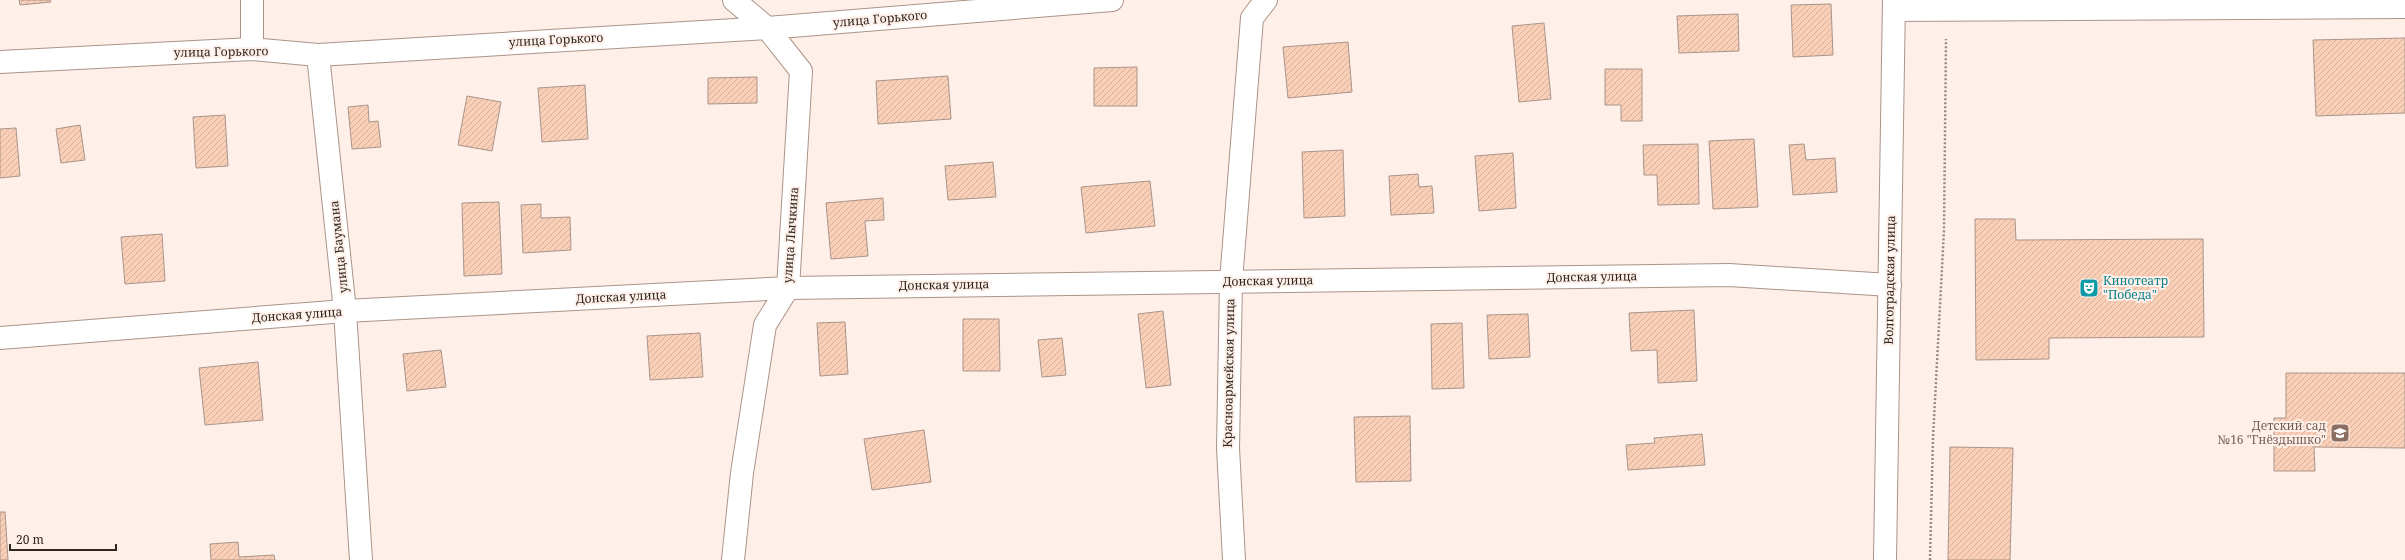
<svg xmlns="http://www.w3.org/2000/svg" width="2405" height="560" font-family="'Noto Serif',serif">
  <style>
    .building { fill: url(#building-hatch); stroke: #aa9489 }
    .lines { fill: none; stroke-linecap: round; stroke-linejoin: round }
    .street-casing { stroke: #aa9489; stroke-width: 24 }
    .secondary-casing { stroke: #aa9489; stroke-width: 24 }
    .path { stroke: #968b85; stroke-width: 2.5; stroke-dasharray: 2 2; stroke-linecap: butt }
    .street { stroke: #fff; stroke-width: 22 }
    .secondary { stroke: #fff; stroke-width: 22 }
    .labels { text-anchor: middle; stroke-width: 4; stroke-linejoin: round; paint-order: stroke }
    .street-label { font-size: 12px; fill: #2f2722; stroke: #fef0e8 }
    .culture-label { font-size: 12px; fill: #0d838f; stroke: #fef0e8; text-anchor: start }
    .education-label { font-size: 12px; fill: #785e54; stroke: #fef0e8; text-anchor: end }
  </style>
  <defs>
    <pattern id="building-hatch" width="6" height="6" patternUnits="userSpaceOnUse"><rect width="6" height="6" fill="#f9cfb7"/><path d="M-1 1l2-2M0 6l6-6M5 7l2-2" fill="none" stroke="#d6b29d"/></pattern>
  </defs>
  <rect width="100%" height="100%" fill="#fef0e8"/>
  <g class="building">
    <path d="M19 0H50L51 2 20 5Z"/>
    <path d="M1831 4 1833 55 1793 57 1791 5Z"/>
    <path d="M1738 14 1739 51 1679 53 1677 16Z"/>
    <path d="M1544 23 1551 99 1519 102 1512 26Z"/>
    <path d="M2405 38V113L2316 116 2313 40Z"/>
    <path d="M1348 42 1352 92 1288 98 1283 47Z"/>
    <path d="M1137 67V106H1094V68Z"/>
    <path d="M1605 69H1642V121H1621V105H1605Z"/>
    <path d="M948 76 951 119 878 124 876 81Z"/>
    <path d="M757 77V103L708 104V78Z"/>
    <path d="M585 85 588 139 542 142 538 88Z"/>
    <path d="M467 96 501 102 492 151 458 145Z"/>
    <path d="M368 105 369 122 378 121 381 147 352 149 348 107Z"/>
    <path d="M225 115 228 166 196 168 193 117Z"/>
    <path d="M80 125 85 160 61 163 56 129Z"/>
    <path d="M16 128 20 176 0 178V129Z"/>
    <path d="M1754 139 1758 207 1713 209 1709 141Z"/>
    <path d="M1698 144 1699 204 1658 205 1657 175H1644L1643 145Z"/>
    <path d="M1804 144 1806 160 1835 158 1837 192 1793 195 1789 145Z"/>
    <path d="M1343 150 1345 216 1304 218 1302 152Z"/>
    <path d="M1513 153 1516 208 1479 211 1475 156Z"/>
    <path d="M993 162 996 197 948 200 945 166Z"/>
    <path d="M1418 174 1419 187 1432 186 1434 213 1391 215 1389 176Z"/>
    <path d="M1150 181 1155 226 1086 233 1081 187Z"/>
    <path d="M883 198 884 220 865 221 868 256 831 259 826 203Z"/>
    <path d="M499 202 502 274 464 276 462 203Z"/>
    <path d="M541 204V218L570 217 571 250 523 253 521 205Z"/>
    <path d="M1975 219H2015L2016 240 2203 239 2204 337 2049 338V359L1976 360Z"/>
    <path d="M162 234 165 281 125 284 121 237Z"/>
    <path d="M1694 310 1697 381 1658 383 1657 350 1631 351 1629 313Z"/>
    <path d="M1163 311 1171 385 1146 388 1138 314Z"/>
    <path d="M1528 314 1530 357 1489 359 1487 315Z"/>
    <path d="M963 319H999L1000 371H963Z"/>
    <path d="M845 322 848 374 820 376 817 323Z"/>
    <path d="M1462 323 1464 388 1432 389 1431 324Z"/>
    <path d="M700 333 703 377 650 380 647 336Z"/>
    <path d="M1062 338 1066 375 1042 377 1038 340Z"/>
    <path d="M441 350 446 387 407 391 403 354Z"/>
    <path d="M258 362 263 420 205 425 199 368Z"/>
    <path d="M2286 373H2405V448L2314 447 2315 471H2274V418H2286Z"/>
    <path d="M1410 416 1411 481 1356 482 1354 417Z"/>
    <path d="M924 430 931 482 872 490 864 439Z"/>
    <path d="M1702 434 1705 465 1628 470 1626 445 1655 443 1654 438Z"/>
    <path d="M1950 447 2013 448 2010 560H1948Z"/>
    <path d="M0 512H5L8 560H0Z"/>
    <path d="M238 542 239 557 274 555 275 560H211L210 544Z"/>
  </g>
  <g class="lines">
    <g class="street-casing">
      <g id="street">
        <path d="M1894 10 2405 7"/>
        <path d="M252 49V0"/>
        <path d="M318 55 345 311 361 560"/>
        <path d="M0 62 252 49 318 55 767 28 1112 0"/>
        <path d="M0 338 345 311 788 288 1729 275 1890 285"/>
        <path d="M733 560 742 473 765 325 788 288 801 71 767 28 734 0"/>
        <path d="M1234 560 1228 448 1231 281 1252 18 1266 0"/>
      </g>
    </g>
    <g class="secondary-casing">
      <path id="secondary" d="M1885 560 1894 0"/>
    </g>
    <path class="path" d="M1930 560 1933 438 1944 230 1946 39"/>
    <use href="#street" class="street"/>
    <use href="#secondary" class="secondary"/>
  </g>
  <defs>
    <g id="theatre-square" transform="scale(1)"><rect x="-9" y="-9" width="18" height="18" rx="4" fill="#0f9aa8" stroke="#fef0e8"/><path d="M-5-5.5Q0-4 5-5.5V0Q5 5 0 6Q-5 5-5 0ZM-3.3-2.5H-1v1.5H-3.3ZM1-2.5H3.3v1.5H1ZM-2.8 1Q0 5.5 2.8 1Z" fill="#fff"/></g>
    <g id="school-square" transform="scale(1)"><rect x="-9" y="-9" width="18" height="18" rx="4" fill="#8d6e63" stroke="#fef0e8"/><path d="M0-5L7-2L0 1L-7-2ZM-4 1L0 2.5L4 1V4Q0 6-4 4Z" fill="#fff"/></g>
  </defs>
  <g fill-rule="evenodd">
    <use href="#theatre-square" x="2089" y="288"/>
    <use href="#school-square" x="2340" y="433"/>
  </g>
  <g class="labels">
    <g class="street-label">
      <text transform="translate(880 19) rotate(-5)" y="4">улица Горького</text>
      <text transform="translate(556 40) rotate(-3)" y="4">улица Горького</text>
      <text transform="translate(221 52) rotate(-1)" y="4">улица Горького</text>
      <text transform="translate(791 235) rotate(-86)" y="4">улица Лычкина</text>
      <text transform="translate(339 247) rotate(-96)" y="4">улица Баумана</text>
      <text transform="translate(1592 277) rotate(-1)" y="4">Донская улица</text>
      <text transform="translate(1890 280) rotate(-89)" y="4">Волгоградская улица</text>
      <text transform="translate(1268 281) rotate(-1)" y="4">Донская улица</text>
      <text transform="translate(944 285) rotate(-1)" y="4">Донская улица</text>
      <text transform="translate(621 297) rotate(-3)" y="4">Донская улица</text>
      <text transform="translate(297 315) rotate(-4)" y="4">Донская улица</text>
      <text transform="translate(1229 373) rotate(-89)" y="4">Красноармейская улица</text>
    </g>
    <g class="culture-label">
      <text x="2103" y="285">Кинотеатр<tspan x="2103" dy="14">"Победа"</tspan></text>
    </g>
    <g class="education-label">
      <text x="2326" y="430">Детский сад<tspan x="2326" dy="14">№16 "Гнёздышко"</tspan></text>
    </g>
  </g>
  <path d="M10 544v6h106v-6" fill="none" stroke="#2f2722" stroke-width="2"/>
  <text x="16" y="544" font-size="12" fill="#2f2722" stroke="#fef0e8" stroke-width="3" paint-order="stroke">20 m</text>
</svg>
